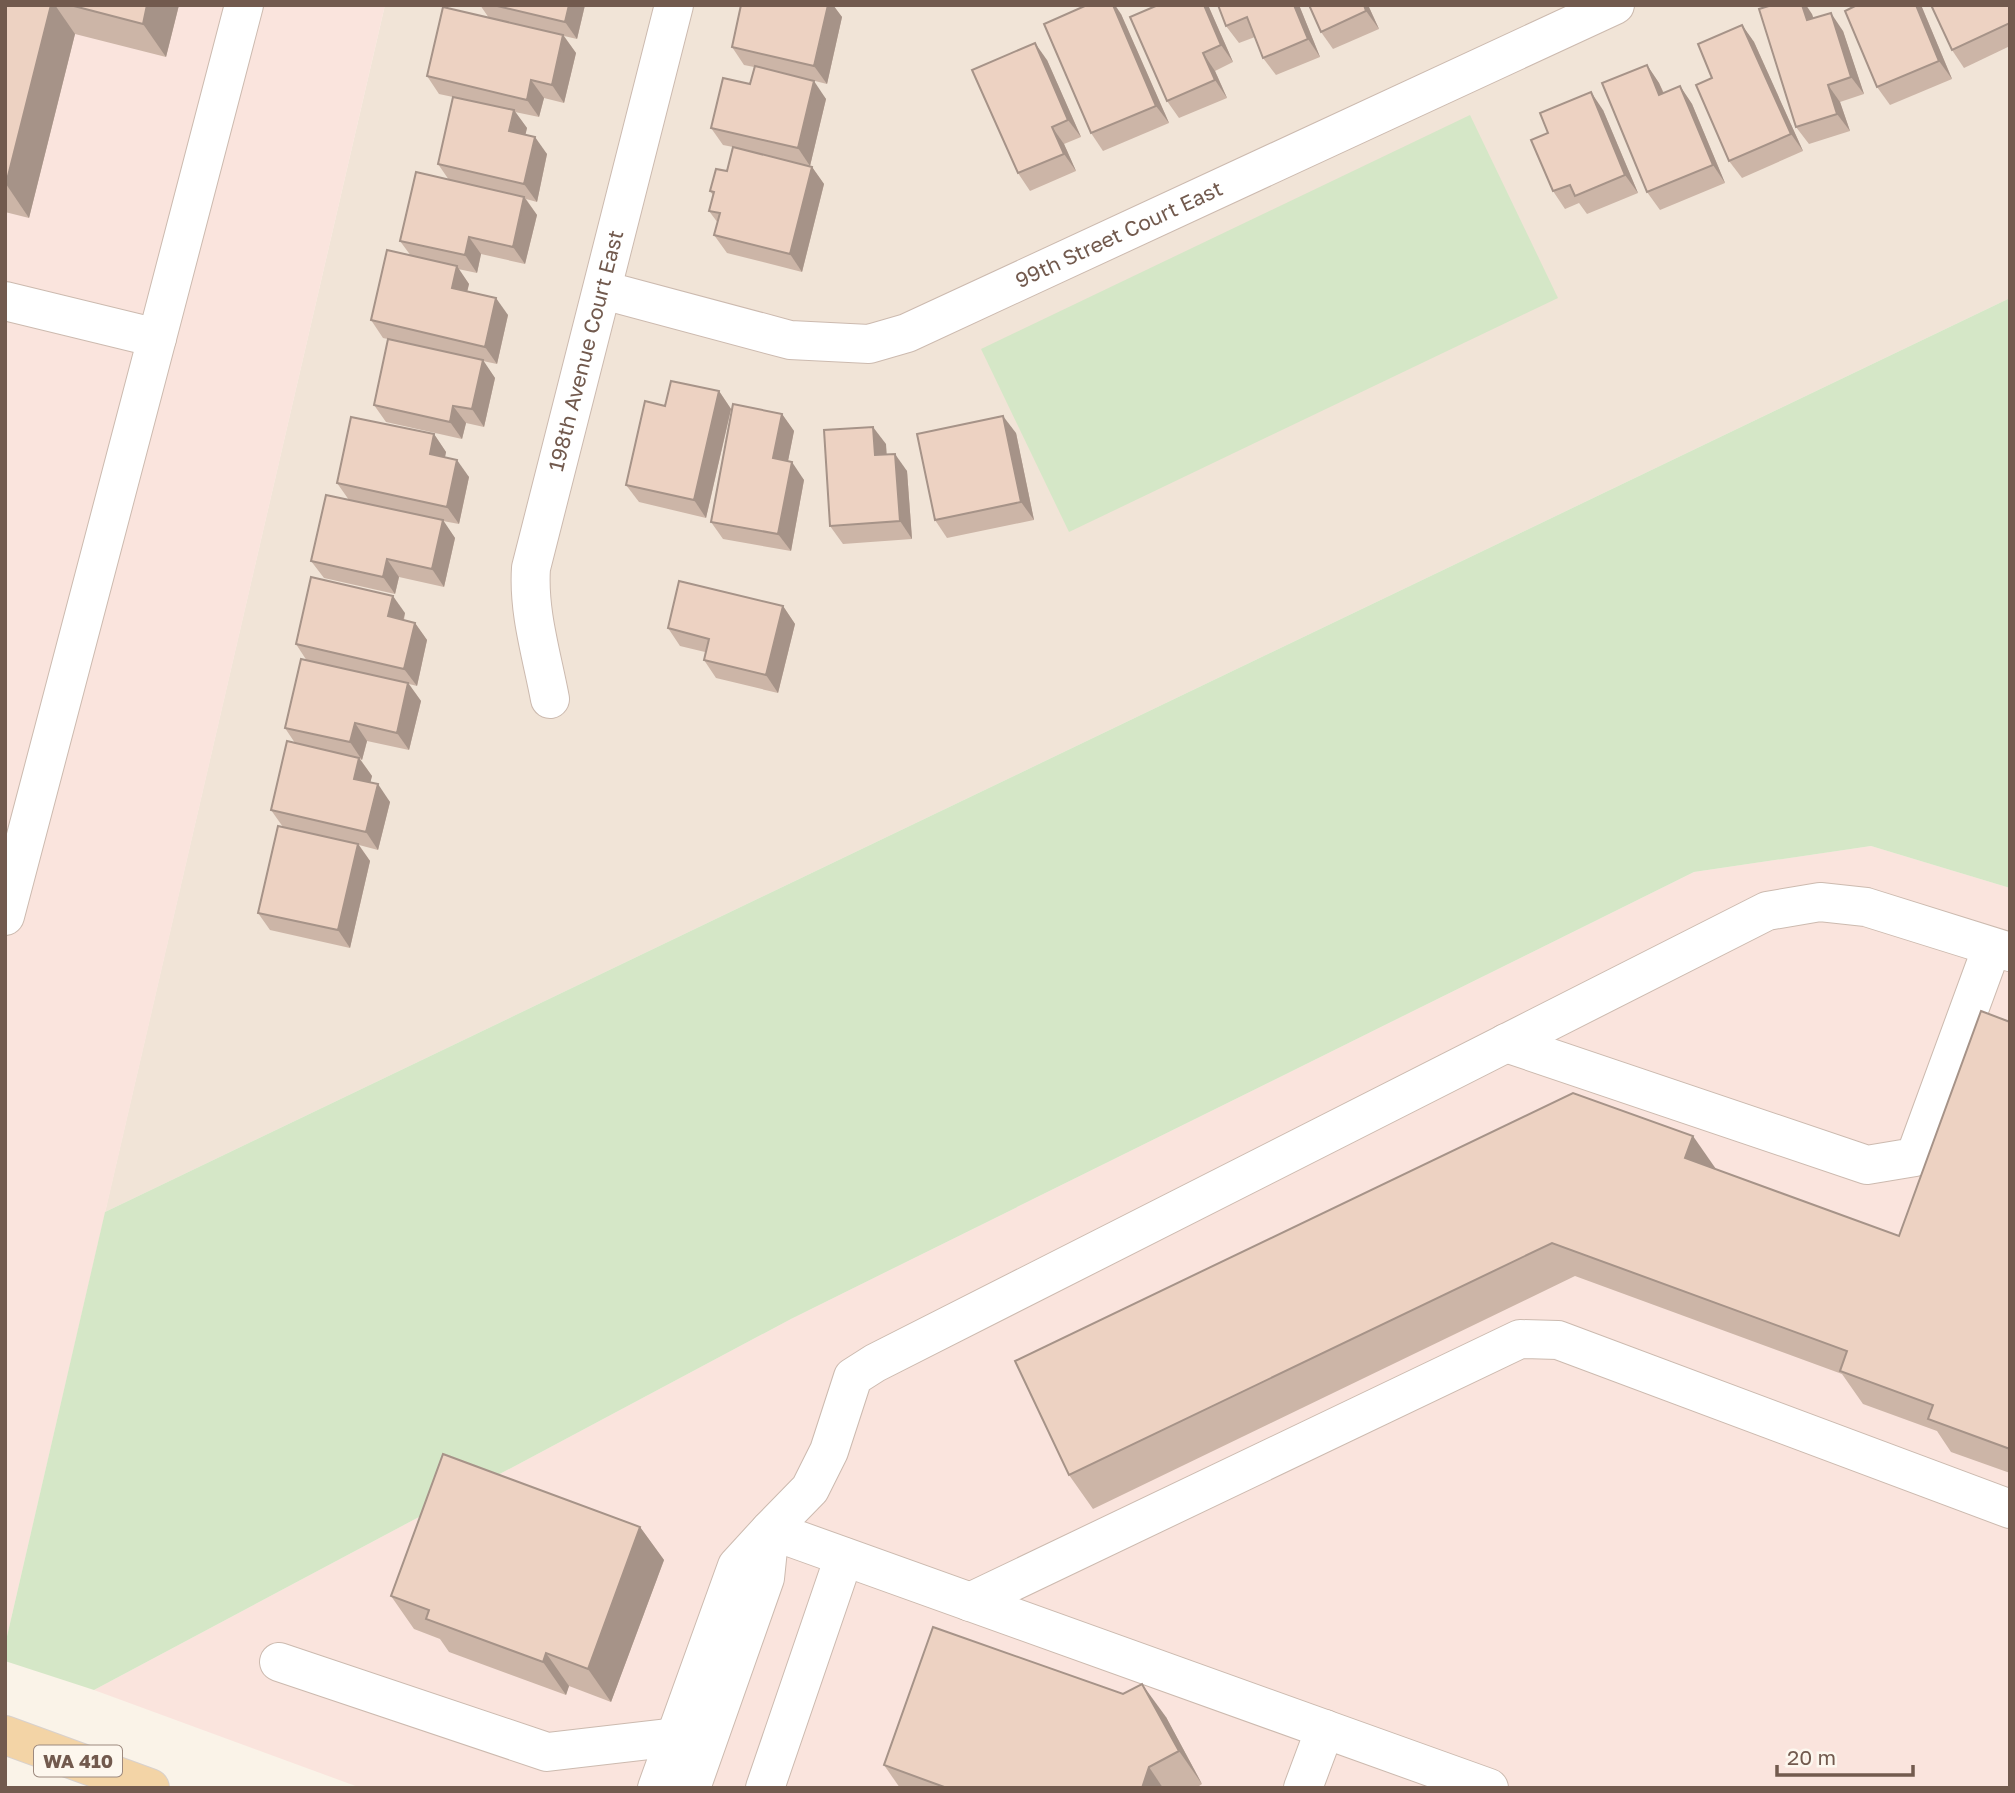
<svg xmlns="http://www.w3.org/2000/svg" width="2015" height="1793" font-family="'Golos Text',sans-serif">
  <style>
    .residential { fill: #f1e4d7 }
    .commercial { fill: #fae4dd }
    .green { fill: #d5e7c7 }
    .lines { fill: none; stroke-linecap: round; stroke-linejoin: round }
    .minor-casing { stroke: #ccbaaf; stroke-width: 40 }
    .major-casing { stroke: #d8d1cd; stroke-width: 40 }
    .minor { stroke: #fff; stroke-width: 38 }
    .major { stroke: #f3d4a6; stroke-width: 38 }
    .wall { fill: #ccb5a7 }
    .shaded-wall { fill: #a69388 }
    .building { fill: #edd2c2; stroke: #a69388; stroke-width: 2 }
    .labels { text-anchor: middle; stroke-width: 5; stroke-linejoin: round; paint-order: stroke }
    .shield { fill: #fdf7ee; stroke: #9c897e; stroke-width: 2 }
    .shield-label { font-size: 19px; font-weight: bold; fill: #725a4e }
    .street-label { font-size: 21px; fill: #725a4e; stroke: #fdf7ee }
  </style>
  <rect width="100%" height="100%" fill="#faf3e8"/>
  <path class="residential" d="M385 5H2010V298L105 1212Z"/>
  <g class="commercial">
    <path d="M5 5H385L5 1645Z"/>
    <path d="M1871 846 2010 888V1788H361L94 1690 791 1319 1694 872Z"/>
  </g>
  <g class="green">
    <path d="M1470 115 1558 298 1069 532 981 349Z"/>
    <path d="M2010 298V888L1871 846 1694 872 791 1319 94 1690 5 1661V1645L105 1212Z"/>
  </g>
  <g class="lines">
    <g class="minor-casing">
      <g id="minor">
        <path id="s1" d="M603 290 790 340 869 344 907 333 1615 5"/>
        <path d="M5 301 157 338 244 5"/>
        <path id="s2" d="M550 699C542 656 528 612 531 568L674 5"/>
        <path d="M5 916 157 338"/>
        <path d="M1506 1043 1867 1165 1915 1157 1992 947"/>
        <path d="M970 1602 1520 1339 1558 1340 2010 1509"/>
        <path d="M279 1662 547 1752 676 1737"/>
        <path d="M657 1788 737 1566 770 1530 765 1578 691 1788"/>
        <path d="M765 1788 844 1557"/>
        <path d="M1303 1788 1325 1729"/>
        <path d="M1489 1788 770 1530 810 1489 829 1451 853 1377 875 1363 1767 911 1820 902 1866 907 2010 952"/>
      </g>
    </g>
    <g class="major-casing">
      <path id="major" d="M5 1735 150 1788"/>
    </g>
    <use href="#minor" class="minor"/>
    <use href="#major" class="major"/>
  </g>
  <g class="wall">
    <path d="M5 5H179L166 57 75 34 29 218 5 212Z"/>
    <path d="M480 5H585L577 39 564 36 576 53 564 103 544 98 539 117 515 112 527 128 525 135 547 154 537 202 526 199 537 215 525 264 481 254 477 273 458 269 469 284 467 291 508 315 497 364 483 361 495 378 484 427 466 423 462 439 386 422 374 405 402 342 383 338 371 320 411 256 400 241 449 180 438 164 453 97 439 94 427 76 489 18Z"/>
    <path d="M741 5H833L842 17 827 84 811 80 826 99 810 166 812 167 824 184 802 272 727 253 714 235 718 223 709 211 713 195 710 191 727 171 733 147 723 145 711 128 750 84 754 67 744 65 732 47Z"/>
    <path d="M1208 5 1233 62 1215 71 1227 98 1179 118 1167 101Z"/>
    <path d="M1218 5H1299L1320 57 1276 75 1263 58 1255 37 1239 43 1226 26Z"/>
    <path d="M1309 5H1368L1379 29 1333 49 1321 32Z"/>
    <path d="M1921 5 1952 79 1890 105 1877 87Z"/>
    <path d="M2010 5V46L1964 68 1952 50Z"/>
    <path d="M1121 14 1169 123 1103 151 1091 133Z"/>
    <path d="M1812 14 1813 19 1843 31 1864 94 1840 102 1850 131 1809 144 1796 127Z"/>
    <path d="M1742 25 1754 42 1803 151 1742 178 1729 161 1712 78Z"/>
    <path d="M1047 60 1081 137 1064 144 1076 171 1030 191 1018 173Z"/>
    <path d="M1647 65 1659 83 1664 93 1680 86 1692 104 1725 183 1660 210 1647 192Z"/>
    <path d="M1603 110 1638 193 1587 214 1579 203 1565 209 1553 191Z"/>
    <path d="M719 391 731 409 706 518 639 502 626 485Z"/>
    <path d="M782 414 794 431 788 461 804 480 791 551 723 539 711 522Z"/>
    <path d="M1016 433 1034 520 947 538 935 520Z"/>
    <path d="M434 434 446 452 445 457 469 477 459 524 443 521 455 538 444 587 399 577 395 594 324 578 311 561 349 500 337 483Z"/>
    <path d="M886 444V454L907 471 912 539 843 544 830 526Z"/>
    <path d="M783 606 795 624 778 693 716 678 704 660 705 652 680 646 668 628Z"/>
    <path d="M405 613 404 620 415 623 427 640 417 686 409 684 421 701 409 750 367 741 362 760 360 759 372 776 370 782 390 802 378 850 359 845 370 861 350 948 270 930 258 913 283 827 271 810 295 743 285 728 307 661 296 644Z"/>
    <path d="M2010 1022V1473L1951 1452 1937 1431 1863 1404 1842 1374 1575 1276 1093 1509 1069 1475 1015 1361 1716 1169 1899 1236Z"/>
    <path d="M640 1527 664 1560 611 1702 569 1686 566 1695 449 1652 440 1639 414 1629 391 1596Z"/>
    <path d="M1166 1717 1202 1784 1196 1788H900L884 1765Z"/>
  </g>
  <g class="shaded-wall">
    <path d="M51 5H55L75 34 29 218 6 184Z"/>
    <path d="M147 5H179L166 57 143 24Z"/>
    <path d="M569 5H585L577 39 565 22Z"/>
    <path d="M828 5H833L842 17 827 84 814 66Z"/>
    <path d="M1113 5H1115L1121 14 1169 123 1156 106Z"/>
    <path d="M1204 5H1208L1233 62 1221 45Z"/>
    <path d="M1294 5H1299L1320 57 1308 39Z"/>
    <path d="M1364 5H1368L1379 29 1366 11Z"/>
    <path d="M1802 5H1806L1812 14 1820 38 1807 20Z"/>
    <path d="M1916 5H1921L1952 79 1939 61Z"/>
    <path d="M1831 13 1843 31 1864 94 1851 77Z"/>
    <path d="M1742 25 1754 42 1803 151 1791 134Z"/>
    <path d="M563 35 576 53 564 103 552 85Z"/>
    <path d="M1035 43 1047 60 1081 137 1068 120Z"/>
    <path d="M1203 53 1215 71 1227 98 1215 80Z"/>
    <path d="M1647 65 1659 83 1672 113 1659 95Z"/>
    <path d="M531 80 544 98 539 117 527 100Z"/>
    <path d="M814 81 826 99 810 166 798 148Z"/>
    <path d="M1828 85 1840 102 1850 131 1837 114Z"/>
    <path d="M1680 86 1692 104 1725 183 1713 165Z"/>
    <path d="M1591 92 1603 110 1638 193 1625 175Z"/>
    <path d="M514 110 527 128 522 149 509 131Z"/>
    <path d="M1052 127 1064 144 1076 171 1064 154Z"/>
    <path d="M535 137 547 154 537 202 524 184Z"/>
    <path d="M812 167 824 184 802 272 790 254Z"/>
    <path d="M524 197 537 215 525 264 513 247Z"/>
    <path d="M469 237 481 254 477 273 465 255Z"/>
    <path d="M457 266 469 284 464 305 452 288Z"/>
    <path d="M496 298 508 315 497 364 485 347Z"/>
    <path d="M483 360 495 378 484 427 472 409Z"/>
    <path d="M719 391 731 409 706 518 694 500Z"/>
    <path d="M453 406 466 423 462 439 450 422Z"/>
    <path d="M782 414 794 431 785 476 773 458Z"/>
    <path d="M1003 416 1016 433 1034 520 1021 502Z"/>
    <path d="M873 427 886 444 888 473 875 455Z"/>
    <path d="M434 434 446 452 442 471 430 454Z"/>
    <path d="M895 454 907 471 912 539 900 521Z"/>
    <path d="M457 460 469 477 459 524 447 507Z"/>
    <path d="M792 462 804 480 791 551 778 534Z"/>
    <path d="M443 520 455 538 444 587 432 569Z"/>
    <path d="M387 559 399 577 395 594 383 577Z"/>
    <path d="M393 596 405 613 400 633 388 616Z"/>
    <path d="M783 606 795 624 778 693 766 675Z"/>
    <path d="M415 623 427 640 417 686 404 669Z"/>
    <path d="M408 683 421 701 409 750 397 733Z"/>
    <path d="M355 723 367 741 362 760 350 742Z"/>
    <path d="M359 758 372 776 367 796 354 779Z"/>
    <path d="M378 784 390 802 378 850 366 832Z"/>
    <path d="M358 844 370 861 350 948 338 930Z"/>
    <path d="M1693 1136 1716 1169 1685 1158Z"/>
    <path d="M640 1527 664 1560 611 1702 588 1669Z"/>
    <path d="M546 1653 569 1686 566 1695 543 1662Z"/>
    <path d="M1142 1684 1166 1717 1202 1784 1179 1751Z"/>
    <path d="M1149 1767 1163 1788H1142Z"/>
  </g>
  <g class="building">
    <path d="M5 5H51L6 184H5Z"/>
    <path d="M70 5H147L143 24Z"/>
    <path d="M493 5H569L565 22Z"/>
    <path d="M741 5H828L814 66 732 47Z"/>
    <path d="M1087 5H1113L1156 106 1091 133 1044 24Z"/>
    <path d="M1158 5H1204L1221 45 1203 53 1215 80 1167 101 1130 17Z"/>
    <path d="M1218 5H1294L1308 39 1263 58 1247 17 1226 26Z"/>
    <path d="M1309 5H1364L1366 11 1321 32Z"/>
    <path d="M1772 5H1802L1807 20 1831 13 1851 77 1828 85 1837 114 1796 127 1759 9Z"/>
    <path d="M1857 5H1916L1939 61 1877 87 1845 11Z"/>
    <path d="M1931 5H2009L2010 23 1952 50Z"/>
    <path d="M443 7 563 35 552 85 531 80 527 100 427 76Z"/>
    <path d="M1742 25 1791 134 1729 161 1696 85 1712 78 1698 44Z"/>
    <path d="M1035 43 1068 120 1052 127 1064 154 1018 173 972 70Z"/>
    <path d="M1647 65 1659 95 1680 86 1713 165 1647 192 1602 83Z"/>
    <path d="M755 66 814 81 798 148 711 128 723 78 750 84Z"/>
    <path d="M1591 92 1625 175 1575 196 1570 185 1553 191 1531 140 1548 133 1540 113Z"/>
    <path d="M453 97 514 110 509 131 535 137 524 184 438 164Z"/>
    <path d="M733 147 812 167 790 254 714 235 720 213 709 211 714 192 710 191 716 169 727 171Z"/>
    <path d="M416 172 524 197 513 247 469 237 465 255 400 241Z"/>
    <path d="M387 250 457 266 452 288 496 298 485 347 371 320Z"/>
    <path d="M388 339 483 360 472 409 453 406 450 422 374 405Z"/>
    <path d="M671 381 719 391 694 500 626 485 645 401 665 406Z"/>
    <path d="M733 404 782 414 773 458 792 462 778 534 711 522Z"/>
    <path d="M1003 416 1021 502 935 520 917 434Z"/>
    <path d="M351 417 434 434 430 454 457 460 447 507 337 483Z"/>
    <path d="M873 427 875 455 895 454 900 521 830 526 824 430Z"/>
    <path d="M326 495 443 520 432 569 387 559 383 577 311 561Z"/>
    <path d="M311 577 393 596 388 616 415 623 404 669 296 644Z"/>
    <path d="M679 581 783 606 766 675 704 660 709 639 668 628Z"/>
    <path d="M301 659 408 683 397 733 355 723 350 742 285 728Z"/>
    <path d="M287 741 359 758 354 779 378 784 366 832 271 810Z"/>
    <path d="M278 826 358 844 338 930 258 913Z"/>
    <path d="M1981 1011 2010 1022V1449L1928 1419 1933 1405 1840 1371 1847 1351 1552 1243 1069 1475 1015 1361 1573 1093 1693 1136 1685 1158 1899 1236Z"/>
    <path d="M443 1454 640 1527 588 1669 546 1653 543 1662 426 1619 429 1610 391 1596Z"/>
    <path d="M933 1627 1123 1694 1142 1684 1179 1751 1149 1767 1142 1788H947L884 1765Z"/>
  </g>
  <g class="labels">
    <rect class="shield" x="34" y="1745.5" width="88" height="31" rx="5"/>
    <g class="shield-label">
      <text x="78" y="1768">WA 410</text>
    </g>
    <g class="street-label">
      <text dy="7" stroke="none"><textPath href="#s1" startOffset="546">99th Street Court East</textPath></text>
      <text dy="7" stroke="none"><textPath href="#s2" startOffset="357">198th Avenue Court East</textPath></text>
    </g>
  </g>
  <rect width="2015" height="1793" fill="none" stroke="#725a4e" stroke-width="14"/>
  <path d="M1777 1765v10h136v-10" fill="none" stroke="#725a4e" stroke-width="3.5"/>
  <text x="1787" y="1765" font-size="21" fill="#725a4e" stroke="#fdf7ee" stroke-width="5" paint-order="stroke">20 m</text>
</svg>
